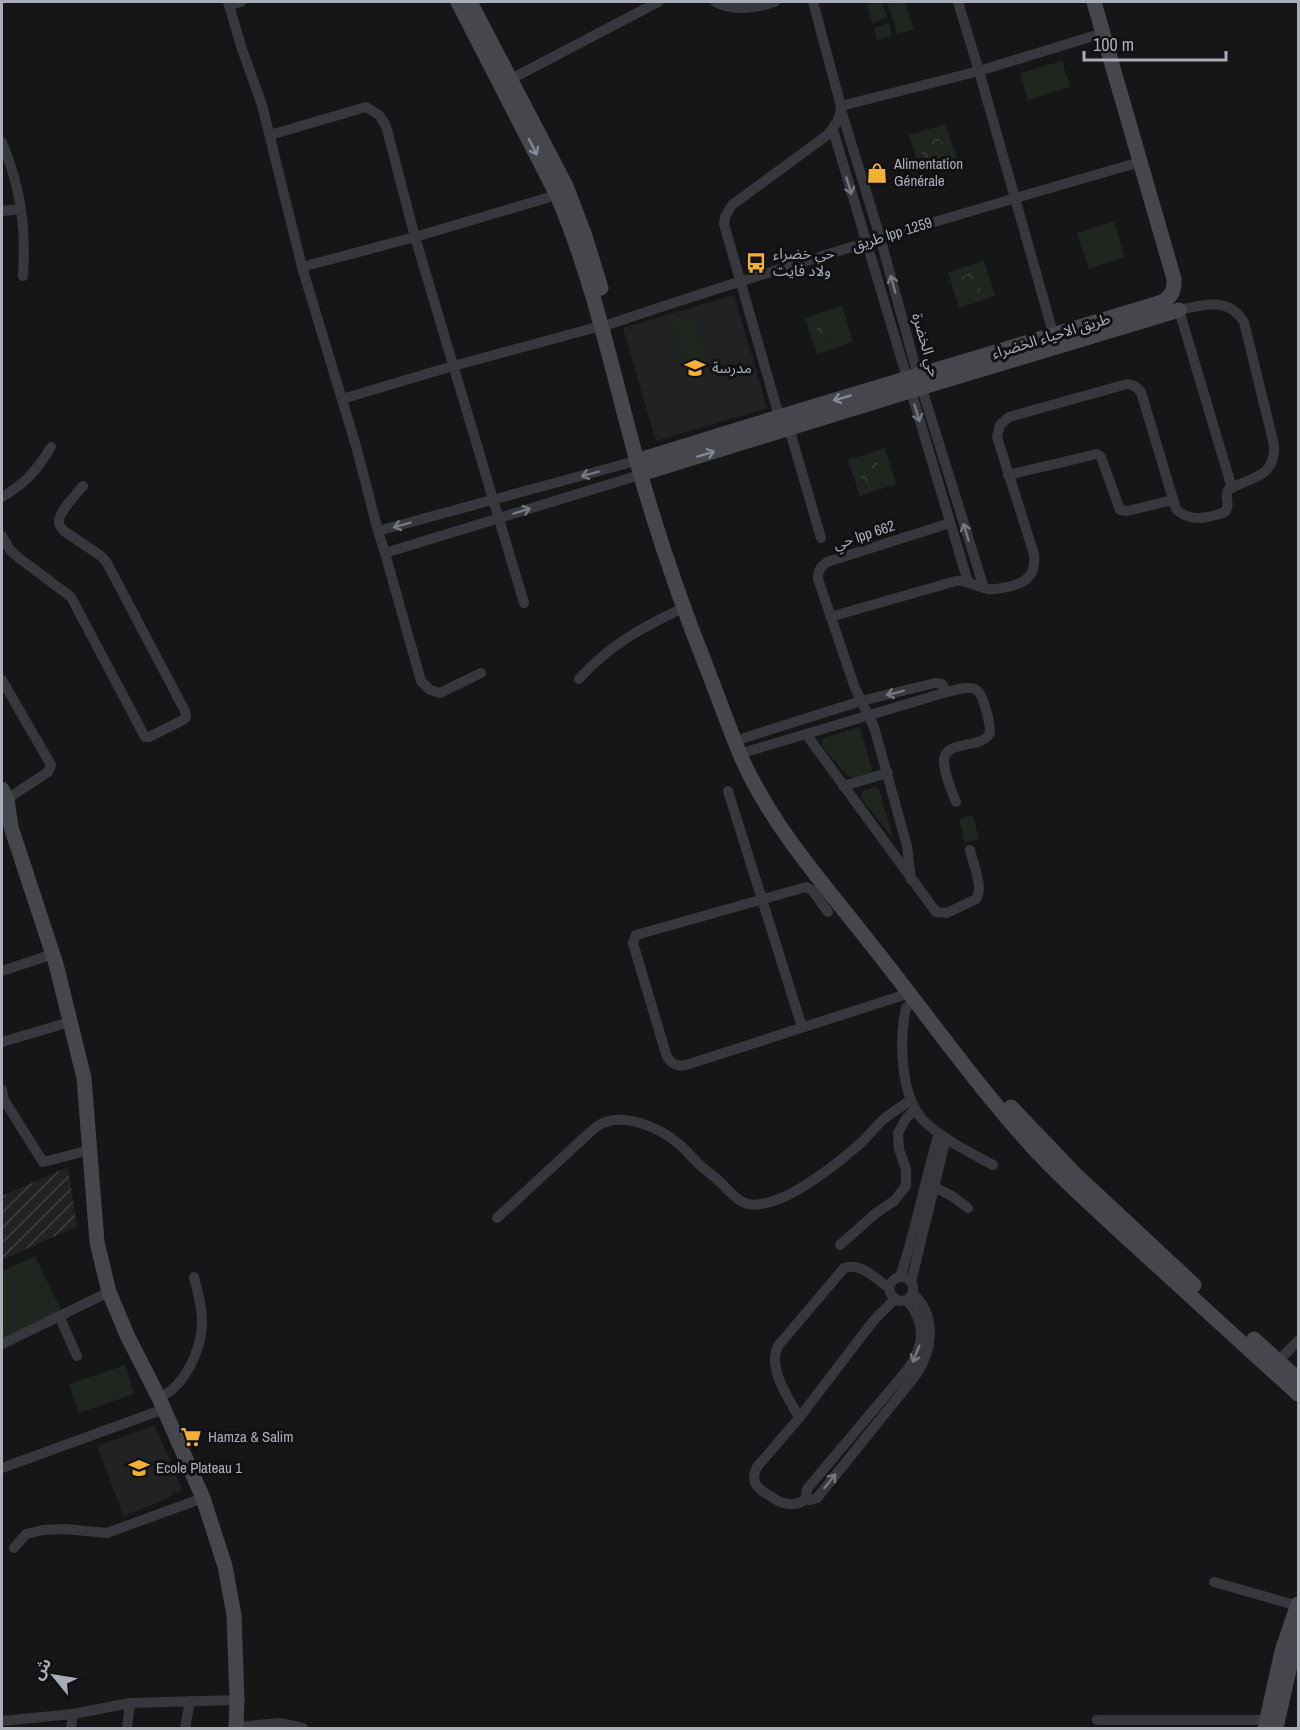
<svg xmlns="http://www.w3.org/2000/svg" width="1300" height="1730" font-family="'Archivo Narrow','Noto Sans Arabic',sans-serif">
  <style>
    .built { fill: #222225 }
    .industrial { fill: url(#industrial-furrows) }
    .green { fill: #1e261f }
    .forest { fill: url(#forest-crowns) }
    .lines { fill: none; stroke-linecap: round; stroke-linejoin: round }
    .street { stroke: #37383d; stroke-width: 10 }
    .secondary { stroke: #45474d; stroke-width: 15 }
    .oneway { stroke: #858993 }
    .oneway2 { stroke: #757881 }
    .labels { text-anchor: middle; stroke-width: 6; stroke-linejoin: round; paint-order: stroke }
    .poi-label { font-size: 15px; fill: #a8adb8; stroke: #111113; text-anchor: start }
    .street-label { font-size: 15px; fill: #a8adb8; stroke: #111113 }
  </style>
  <defs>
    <pattern id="industrial-furrows" width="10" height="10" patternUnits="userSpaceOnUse" patternTransform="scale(1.5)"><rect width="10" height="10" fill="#222225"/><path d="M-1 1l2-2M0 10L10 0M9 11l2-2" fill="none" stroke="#3f3f43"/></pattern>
    <pattern id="forest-crowns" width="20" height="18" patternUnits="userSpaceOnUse" patternTransform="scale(1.5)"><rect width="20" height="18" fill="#1e261f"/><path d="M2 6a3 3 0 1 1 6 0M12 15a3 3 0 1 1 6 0" fill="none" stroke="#3c433d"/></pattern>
  </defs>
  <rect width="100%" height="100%" fill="#161618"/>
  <g class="built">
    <path d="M734 295 767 408 656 441 623 328Z"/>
    <path d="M155 1425 182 1490 174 1493 168 1498 124 1516 97 1446Z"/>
  </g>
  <path class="industrial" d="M68 1167 77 1226 2 1260V1196Z"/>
  <g class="green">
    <path d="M878 2H882L887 18 872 23 867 5Z"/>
    <path d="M887 2H905L914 29 897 34Z"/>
    <path d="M889 23 892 35 877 40 874 28Z"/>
    <path d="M1062 61 1070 87 1028 100 1020 73Z"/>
    <path d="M945 124 957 159 920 171 909 135Z"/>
    <path d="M1114 221 1125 257 1089 269 1077 233Z"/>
    <path d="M984 261 995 296 959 308 948 272Z"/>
    <path d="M842 306 853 342 817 354 805 318Z"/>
    <path d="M696 316 711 368 687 376 671 323Z"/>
    <path d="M885 448 896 484 860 496 848 460Z"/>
    <path d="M860 727 873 772C866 776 854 779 847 776L823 747 821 741 823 738Z"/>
    <path d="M876 787 879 789 893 838 860 797 864 790Z"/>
    <path d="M973 815 979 839 965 843 959 819Z"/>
    <path d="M35 1256 62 1312 2 1339V1271Z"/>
    <path d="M125 1365 134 1394 79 1413 69 1384Z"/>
  </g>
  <g class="forest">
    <circle cx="932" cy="148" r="11"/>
    <circle cx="970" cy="285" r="11"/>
    <circle cx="828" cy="331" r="11"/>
    <circle cx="871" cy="472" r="11"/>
  </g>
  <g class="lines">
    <g class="street">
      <path d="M228 2 242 49 262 105 302 267 356 446 378 531 385 553 421 681 430 690 440 693 481 673"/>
      <path d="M715 2C733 12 755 8 775 2"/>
      <path d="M958 2 979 71 1054 336"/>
      <path d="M229 5 241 2"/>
      <path d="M511 79 658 2"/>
      <path d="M841 106 979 71 1103 33"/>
      <path d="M841 110 880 237 918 376 984 588"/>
      <path d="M833 130 968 582"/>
      <path d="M270 135 366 107 379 115 386 126 415 237 524 603"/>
      <path d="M2 142C21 189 26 225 23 276"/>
      <path d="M2 211 21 209"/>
      <path d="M302 267 415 237 557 195"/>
      <path d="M610 324C786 265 963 213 1140 162"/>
      <path d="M342 399 453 366 601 326"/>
      <path d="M779 416 724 224 725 217 732 205 826 136C835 127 841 118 841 106L813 2"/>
      <path d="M789 428 821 538"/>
      <path d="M1008 475 1097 454 1101 457 1120 510 1127 511 1173 500"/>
      <path d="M2 497C26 483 37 470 51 447"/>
      <path d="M378 531 643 459"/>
      <path d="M2 536 10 550 19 558 71 597 145 737H149L183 720 186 717 185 711 107 563 101 556 64 531C62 528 59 526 59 522 58 513 77 493 83 486"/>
      <path d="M385 553 646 473"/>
      <path d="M830 617 956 581C968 580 977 587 988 589 995 590 1001 588 1007 587 1027 583 1036 575 1034 554L997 437 1000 425 1009 417 1127 384 1135 386 1141 392 1176 509C1190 523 1208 518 1225 512 1231 505 1224 497 1228 490 1250 477 1276 478 1274 445L1244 322C1228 296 1203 305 1179 310L1232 488"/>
      <path d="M579 679C609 645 643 627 683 608"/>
      <path d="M2 680 51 765 48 772 7 799"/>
      <path d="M806 734 936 912 947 913 976 899C984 887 973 864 970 850"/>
      <path d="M744 738 861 701 935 683 942 684 947 692"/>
      <path d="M749 751 947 692C955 690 967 686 975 689 984 693 990 724 990 733 981 750 946 739 944 760 943 771 952 792 956 802"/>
      <path d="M843 786 888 773"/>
      <path d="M728 791 802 1027"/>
      <path d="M911 880 907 846 874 727 855 688 818 579C818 571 820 567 827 562L950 523"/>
      <path d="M828 912 812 890 806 887 636 935 633 943 666 1054C670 1064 676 1067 686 1065L910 993"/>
      <path d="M2 971 53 954"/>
      <path d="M915 1000 906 1008C899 1040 900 1095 923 1120 942 1139 969 1152 993 1165"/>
      <path d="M2 1042 70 1022"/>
      <path d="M2 1090 4 1100 43 1162 90 1150"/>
      <path d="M934 1187 952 1196 968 1208"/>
      <path d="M497 1218 588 1134C591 1131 595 1128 599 1125 623 1111 660 1128 679 1144 687 1151 694 1160 702 1167 708 1172 714 1176 720 1182 733 1194 741 1208 761 1204 792 1200 838 1163 862 1142 870 1134 876 1126 884 1119 893 1112 902 1106 911 1100"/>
      <path d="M840 1245 876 1213 894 1201 906 1186V1169L899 1149 898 1133 905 1120 915 1109"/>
      <path d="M900 1277C916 1230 925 1180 939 1133"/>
      <path d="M911 1282 946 1138"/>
      <path d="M907 1300C926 1324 925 1344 908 1369L807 1489 806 1496 810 1500 817 1498 916 1375C933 1350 937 1315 913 1294V1285C900 1264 876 1290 899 1301L907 1300 913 1294"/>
      <path d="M59 1316 77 1356"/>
      <path d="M2 1344 109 1292"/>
      <path d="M1278 1361 1298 1341"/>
      <path d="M159 1398C164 1395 170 1392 175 1387 190 1372 202 1345 202 1323 202 1307 198 1292 194 1277"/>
      <path d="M799 1418C789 1398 767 1369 778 1346L844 1268C861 1262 876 1279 889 1288"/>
      <path d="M2 1468 164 1409"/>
      <path d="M808 1498C802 1502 797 1505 790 1504 783 1504 777 1501 772 1497 759 1490 749 1483 757 1467L799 1418 874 1320 895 1299"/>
      <path d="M14 1548 26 1534 43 1530 65 1529 107 1533 203 1498"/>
      <path d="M1214 1582 1298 1606"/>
      <path d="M1097 1720H1266"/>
      <path d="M2 1721 73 1714 130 1703 237 1700"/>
      <path d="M236 1727 280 1723 303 1728"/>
      <path d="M71 1728 73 1714"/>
      <path d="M127 1728 130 1703"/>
      <path d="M185 1728 190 1701"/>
    </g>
    <g class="secondary">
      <path d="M458 2 557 195C595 284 614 379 640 472 659 540 682 606 708 671 719 700 730 730 742 759 773 828 824 884 870 943 926 1013 977 1087 1038 1153 1066 1183 1097 1210 1127 1238 1184 1290 1241 1342 1298 1394"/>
      <path d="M470 2 566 186 585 236 601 288"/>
      <path d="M646 458C817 404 988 355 1159 303 1170 299 1175 291 1174 279L1094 2"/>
      <path d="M650 471 910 391 1179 310"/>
      <path d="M2 789 7 799 11 827 56 964 84 1078 97 1242 109 1292 127 1335 159 1398 203 1498 225 1566 234 1615 237 1700 236 1728"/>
      <path d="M1011 1107 1075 1174 1194 1285"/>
      <path d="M1254 1339 1298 1379"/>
      <path d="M1265 1728 1282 1651 1298 1604"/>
      <path d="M1276 1728 1291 1661 1298 1635"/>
    </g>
  </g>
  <defs><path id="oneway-shaft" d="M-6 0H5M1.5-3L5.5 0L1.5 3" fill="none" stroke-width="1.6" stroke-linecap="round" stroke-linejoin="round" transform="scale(1.5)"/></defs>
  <g class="oneway">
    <use href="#oneway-shaft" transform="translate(533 147) rotate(63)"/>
    <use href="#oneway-shaft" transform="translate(842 398) rotate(164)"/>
    <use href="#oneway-shaft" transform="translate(706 454) rotate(-17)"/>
  </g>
  <g class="oneway2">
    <use href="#oneway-shaft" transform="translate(849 186) rotate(73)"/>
    <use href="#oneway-shaft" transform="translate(893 284) rotate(-105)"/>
    <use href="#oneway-shaft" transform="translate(917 413) rotate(73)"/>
    <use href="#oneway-shaft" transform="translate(590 474) rotate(165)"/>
    <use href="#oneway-shaft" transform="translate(522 511) rotate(-17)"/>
    <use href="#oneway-shaft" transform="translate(402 525) rotate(165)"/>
    <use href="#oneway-shaft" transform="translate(966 532) rotate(-107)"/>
    <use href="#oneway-shaft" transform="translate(895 693) rotate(166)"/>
    <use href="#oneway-shaft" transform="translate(916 1354) rotate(112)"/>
    <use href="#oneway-shaft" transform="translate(830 1481) rotate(-51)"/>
  </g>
  <defs>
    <g id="shop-bare" transform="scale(1.62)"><path d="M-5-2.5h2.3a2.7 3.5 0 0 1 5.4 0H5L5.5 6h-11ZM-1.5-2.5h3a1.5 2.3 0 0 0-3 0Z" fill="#f2b134" stroke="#111113" stroke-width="2.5" paint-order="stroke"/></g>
    <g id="bus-bare" transform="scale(1.62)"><path d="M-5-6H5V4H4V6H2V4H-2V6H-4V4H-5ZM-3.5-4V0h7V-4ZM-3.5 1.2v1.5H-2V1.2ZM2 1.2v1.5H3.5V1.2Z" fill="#f2b134" stroke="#111113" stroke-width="2.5" paint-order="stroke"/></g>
    <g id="school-bare" transform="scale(1.62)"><path d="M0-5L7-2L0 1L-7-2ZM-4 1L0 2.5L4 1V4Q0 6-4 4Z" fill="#f2b134" stroke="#111113" stroke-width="2.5" paint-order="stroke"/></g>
    <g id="supermarket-bare" transform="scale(1.62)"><path d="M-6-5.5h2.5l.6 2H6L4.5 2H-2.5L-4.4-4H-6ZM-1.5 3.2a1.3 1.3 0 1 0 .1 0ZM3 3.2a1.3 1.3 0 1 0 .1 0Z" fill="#f2b134" stroke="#111113" stroke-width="2.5" paint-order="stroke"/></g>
  </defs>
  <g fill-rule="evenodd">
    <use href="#shop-bare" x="877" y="173"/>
    <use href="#bus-bare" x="756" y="263"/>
    <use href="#school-bare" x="695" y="368"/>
    <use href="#supermarket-bare" x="191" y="1437"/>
    <use href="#school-bare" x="139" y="1468"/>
  </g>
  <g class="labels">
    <g class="poi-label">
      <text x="894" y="169">Alimentation<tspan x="894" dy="17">Générale</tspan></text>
      <text x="773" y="259">حي خضراء<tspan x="773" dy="17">ولاد فايت</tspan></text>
      <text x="712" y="373">مدرسة</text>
      <text x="208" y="1442">Hamza &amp; Salim</text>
      <text x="156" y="1473">Ecole Plateau 1</text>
    </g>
    <g class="street-label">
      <text transform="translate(892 234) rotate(-17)" y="5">طريق lpp 1259</text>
      <text transform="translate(1051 336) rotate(-17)" y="5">طريق الاحياء الخضراء</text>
      <text transform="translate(926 345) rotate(74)" y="5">حي الخضرة</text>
      <text transform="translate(864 535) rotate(-18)" y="5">حي lpp 662</text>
    </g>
  </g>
  <rect width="1300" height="1730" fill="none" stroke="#a8adb8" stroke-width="6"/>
  <g transform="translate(54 1676) rotate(300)" stroke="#111113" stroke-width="4.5" paint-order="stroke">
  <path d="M0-4.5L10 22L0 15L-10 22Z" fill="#a8adb8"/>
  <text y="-9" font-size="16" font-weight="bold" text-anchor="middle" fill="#a8adb8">ش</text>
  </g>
  <path d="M1084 51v9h142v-9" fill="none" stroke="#a8adb8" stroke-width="3"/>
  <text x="1093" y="51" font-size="18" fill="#a8adb8" stroke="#111113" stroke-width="4.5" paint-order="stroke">100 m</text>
</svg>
